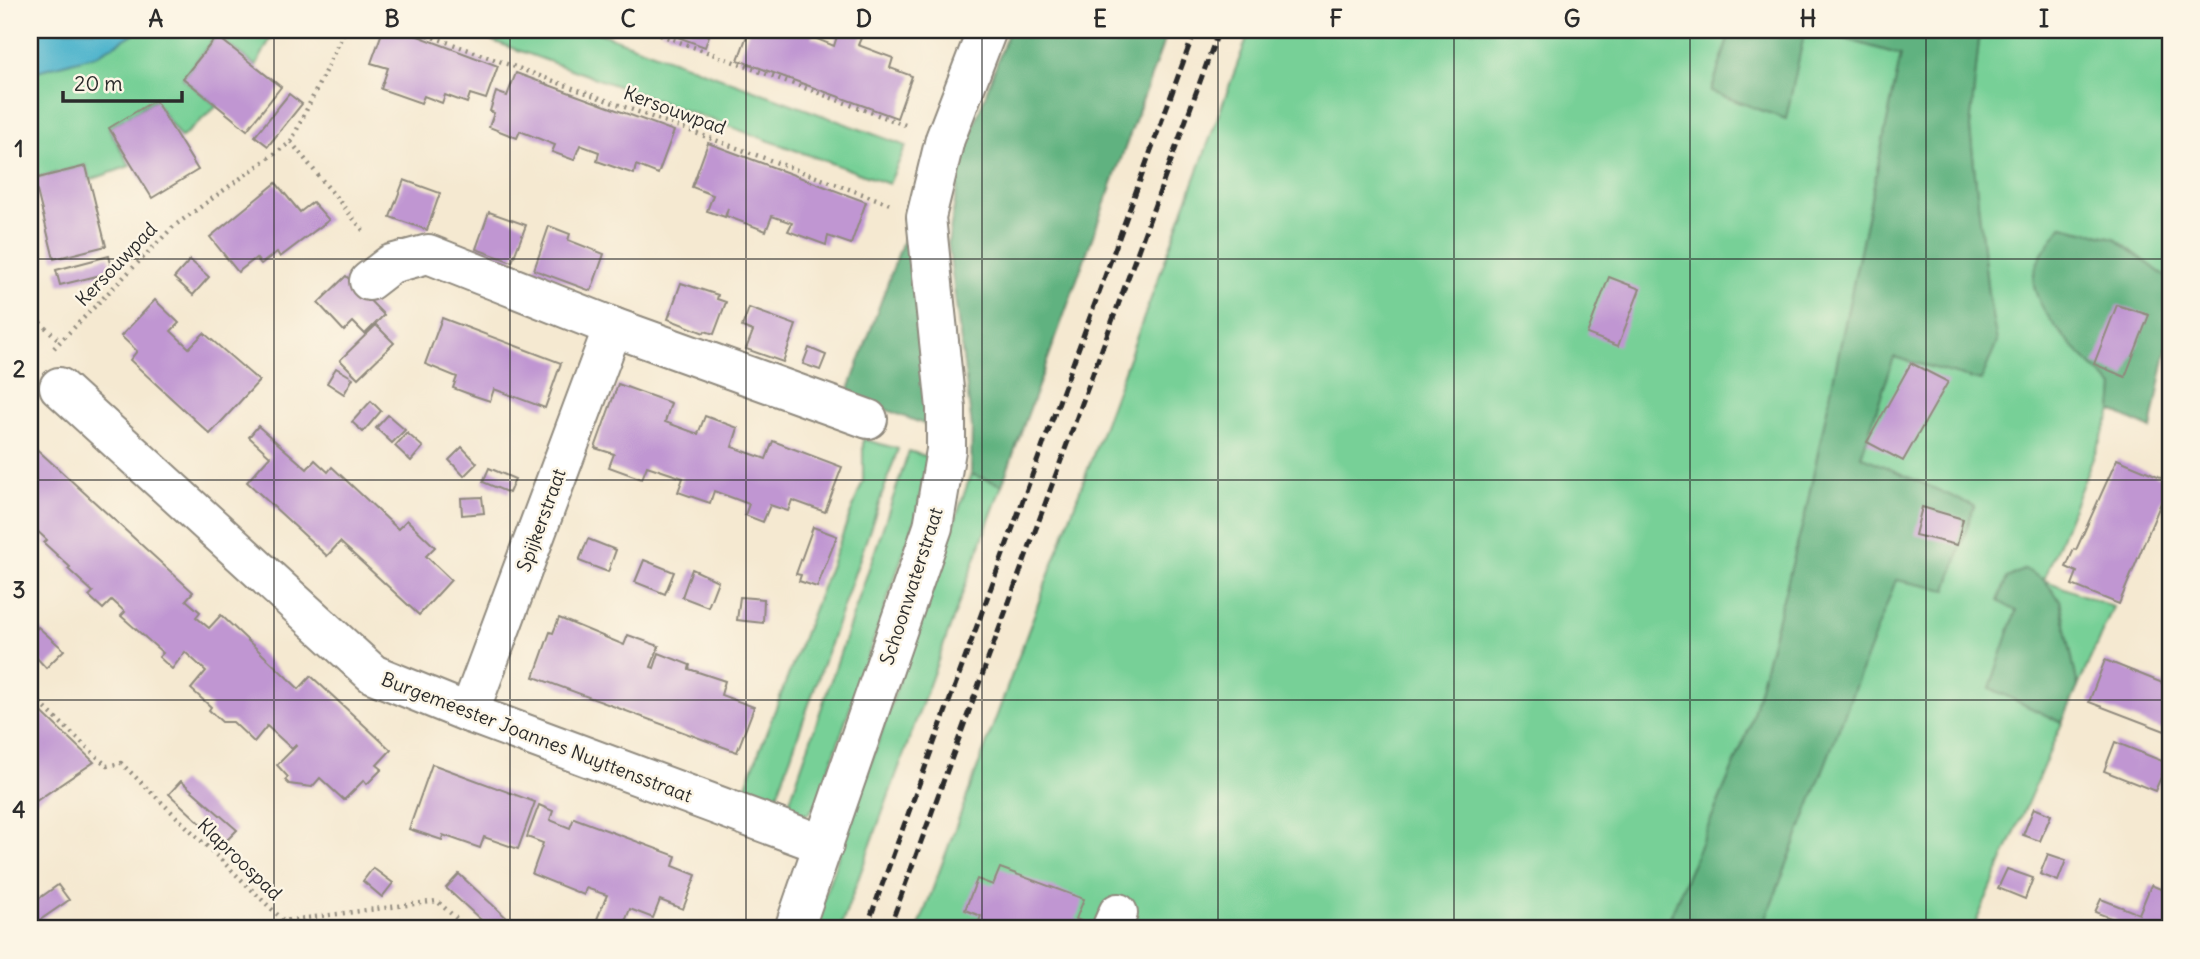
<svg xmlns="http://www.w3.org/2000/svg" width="2200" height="959" font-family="Delius,sans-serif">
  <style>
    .green { fill: #77d097; stroke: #517e61; stroke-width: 2 }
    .forest { fill: #61b280; stroke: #466e56; stroke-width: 2 }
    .water { fill: #4eb4cc; stroke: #3c707c; stroke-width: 2 }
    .building { fill: #c096d2 }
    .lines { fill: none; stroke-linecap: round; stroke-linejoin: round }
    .minor-casing { stroke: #908a7e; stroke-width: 42 }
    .path { stroke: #908a7e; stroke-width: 4.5; stroke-dasharray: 2 5; stroke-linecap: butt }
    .minor { stroke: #fff; stroke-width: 38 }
    .rail { stroke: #2b2b2b; stroke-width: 5; stroke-dasharray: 10 5; stroke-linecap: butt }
    .grid { fill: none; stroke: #2b2b2b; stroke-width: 2; stroke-opacity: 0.55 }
    .labels { text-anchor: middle; stroke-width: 5; stroke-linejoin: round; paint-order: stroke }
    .street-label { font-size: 19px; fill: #2b2b2b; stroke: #fcf5e5 }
    .neatline { fill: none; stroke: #2b2b2b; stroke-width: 2.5 }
    .grid-label { font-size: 23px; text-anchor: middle; font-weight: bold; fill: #2b2b2b }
  </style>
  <rect width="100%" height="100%" fill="#fcf5e5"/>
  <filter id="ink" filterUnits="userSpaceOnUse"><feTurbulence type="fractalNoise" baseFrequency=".0143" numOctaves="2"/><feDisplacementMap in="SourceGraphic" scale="14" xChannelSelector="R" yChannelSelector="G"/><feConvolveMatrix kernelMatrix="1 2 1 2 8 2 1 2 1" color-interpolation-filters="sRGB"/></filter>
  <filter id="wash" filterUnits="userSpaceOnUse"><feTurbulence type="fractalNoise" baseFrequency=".00686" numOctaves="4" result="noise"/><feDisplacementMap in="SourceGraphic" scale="28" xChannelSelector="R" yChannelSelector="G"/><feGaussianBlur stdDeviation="1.57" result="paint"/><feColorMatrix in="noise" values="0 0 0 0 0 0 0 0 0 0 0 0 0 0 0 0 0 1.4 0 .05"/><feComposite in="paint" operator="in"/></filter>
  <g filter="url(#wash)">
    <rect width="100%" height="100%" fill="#f5e9d1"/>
    <g class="green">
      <path d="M30 30H275L256 66 216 36 183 78 217 106 181 138 154 100 109 128 130 166 90 180 86 166 30 179Z"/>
      <path d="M462 30H591L906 146 889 184Z"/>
      <path d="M1250 30H1731L1711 92 1785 119 1805 30H1814L1901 55 1805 515 1749 729 1665 929H918Z"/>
      <path d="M1980 30H2170V280L2114 238 2062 226C2056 237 2037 264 2034 274 2027 308 2092 364 2114 387L2112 411 2044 580 2113 607 2078 687 2060 600 2017 610 1990 688 2062 723 1973 929H1762L1896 579 1974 507 1861 457 1894 357 1981 381 1996 342 1988 294 1970 128Z"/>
      <path d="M863 439 898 449 773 807 742 796 863 481Z"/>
      <path d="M909 451 928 457 917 514 817 804 807 815 786 812Z"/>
      <path d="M971 474 1002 485 840 929H813Z"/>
    </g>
    <g class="forest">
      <path d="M1009 30H1168L1002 485 971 474 972 427 948 243 962 159Z"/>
      <path d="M1731 30H1805L1786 119 1711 92Z"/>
      <path d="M1814 30H1980L1970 128 1988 294 1997 342 1981 381 1894 357 1861 456 1974 506 1947 590 1896 580 1762 929H1665L1749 729 1805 515 1901 55Z"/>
      <path d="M2061 226 2114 238 2170 280V332L2151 429 2112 411 2114 387C2090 363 2028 311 2034 274 2037 257 2052 240 2061 226Z"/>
      <path d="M904 238 909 253 924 361 929 426 847 395Z"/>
      <path d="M2025 569 2044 580 2060 600 2078 687 2062 723 1990 688 2016 611 1998 601 2007 578Z"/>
    </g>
    <path class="water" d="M30 30H140L97 55 30 73Z"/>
    <g id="blocks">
      <g class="building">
        <path d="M383 30H393L401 33 402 30 498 66 486 99 470 94 467 103 445 95 442 103 424 96 421 103 381 89 388 68 371 63Z"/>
        <path d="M659 30H711L705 47Z"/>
        <path d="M749 30H814L812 37 834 46 839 30 864 31 858 45 893 58 890 68 912 76 897 118 738 60Z"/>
        <path d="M217 36 281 87 247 130 183 78Z"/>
        <path d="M516 73 674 131 658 174 636 165 634 174 597 161 599 152 580 145 574 160 552 152 555 145 520 131 517 138 489 127 494 113 490 111 496 92 507 96Z"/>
        <path d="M289 94 302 104 268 146 255 136Z"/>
        <path d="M155 100 198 170 152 198 109 128Z"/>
        <path d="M708 143 866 202 851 244 828 236 826 245 788 231 792 223 772 216 766 231 726 216 728 208 725 217 707 211 713 195 692 187Z"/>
        <path d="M86 166 106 246 54 259 34 179Z"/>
        <path d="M404 180 440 193 427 230 390 217Z"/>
        <path d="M276 183 300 212 313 202 329 220 280 257 277 252 261 264 256 258 238 272 210 237Z"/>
        <path d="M489 212 526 225 512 262 476 249Z"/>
        <path d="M549 226 570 234 568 240 604 254 591 291 534 270Z"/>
        <path d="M109 256 113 272 60 285 56 270Z"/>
        <path d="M190 260 209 277 193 295 174 278Z"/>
        <path d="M346 276 384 315 365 334 353 322 344 331 318 303Z"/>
        <path d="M1609 277 1640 289 1618 346 1587 334Z"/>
        <path d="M681 283 718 295 717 299 726 302 714 334 705 331 704 333 668 319Z"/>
        <path d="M155 300 179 323 171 331 189 348 204 333 259 381 210 434 130 360 137 351 121 336Z"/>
        <path d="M2117 305 2149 315 2125 377 2094 364Z"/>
        <path d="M749 308 796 325 783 362 746 349 753 331 742 327Z"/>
        <path d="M442 318 561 363 545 408 494 389 490 401 472 395 453 388 457 377 425 364Z"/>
        <path d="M376 325 394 343 358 378 340 360Z"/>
        <path d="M809 348 826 355 820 370 803 364Z"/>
        <path d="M1911 363 1948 382 1903 461 1867 442Z"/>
        <path d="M336 368 353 378 344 394 327 383Z"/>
        <path d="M618 384 671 403 665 422 698 434 705 416 738 428 732 447 766 459 773 441 842 467 825 512 792 500 788 511 770 505 763 522 745 515 749 504 733 498 714 491 710 503 678 492 683 478 647 466 642 479 609 467 614 454 595 448Z"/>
        <path d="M371 401 381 411 363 432 352 422Z"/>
        <path d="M388 415 405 430 392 443 376 428Z"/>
        <path d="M258 426 307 469 315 460 328 472 332 467 398 529 407 520 435 547 426 556 451 580 419 615 340 542 327 556 247 482 270 456 249 437Z"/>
        <path d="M407 433 423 447 411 461 395 446Z"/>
        <path d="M30 443 193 592 186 600 200 612 196 617 209 628 221 615 299 689 311 676 391 750 377 765 382 769 367 784 364 780 344 800 320 778 312 787 289 784 285 780 288 777 277 765 296 746 295 745 292 749 267 726 254 742 233 722H222L209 710 211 707 191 689 206 671 185 652 172 669 159 657 163 653 121 616 125 612 112 600 103 609 89 596 93 592 68 569 70 567 44 543 47 540 33 527 30 531Z"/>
        <path d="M462 447 477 463 464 476 449 460Z"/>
        <path d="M2117 459 2170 481 2119 604 2072 585 2077 572 2066 567 2074 549 2076 550Z"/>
        <path d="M489 468 515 479 509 493 483 482Z"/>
        <path d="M482 497 484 513 462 515 461 498Z"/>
        <path d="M1922 507 1963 519 1957 545 1915 535Z"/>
        <path d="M813 527 837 536 817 587 799 581 801 575 796 574Z"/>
        <path d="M588 539 616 550 608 572 579 561Z"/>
        <path d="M644 560 674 572 665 594 635 582Z"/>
        <path d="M692 569 718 581 708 607 682 597Z"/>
        <path d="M740 597 764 599 763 623 737 620Z"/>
        <path d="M559 618 624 645 628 635 659 646 651 667 654 668 659 653 690 665 689 669 725 681 721 695 754 707 737 752 534 677 550 632 553 633Z"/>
        <path d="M38 627 64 650 46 668 37 658 30 666V636Z"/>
        <path d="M2105 660 2170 686V733L2089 702Z"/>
        <path d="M30 701 94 762 30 805Z"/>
        <path d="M2115 742 2167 763 2155 791 2104 771Z"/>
        <path d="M432 764 535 802 518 849 484 837 480 848 443 835 442 840 409 829Z"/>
        <path d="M181 781 237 830 223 844 169 794Z"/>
        <path d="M539 805 553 811 550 820 570 828 574 818 676 856 673 866 696 875 683 909 660 900 653 918 630 909 622 929 597 919 607 895 586 888 584 895 532 874 543 843 527 837Z"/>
        <path d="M2034 808 2051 815 2040 841 2023 835Z"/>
        <path d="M2170 840V856L2165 854Z"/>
        <path d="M2048 854 2066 860 2058 881 2040 874Z"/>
        <path d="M373 868 393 883 382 897 363 881Z"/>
        <path d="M1000 868 1084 899 1076 919 1099 929H976L981 916 965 910 977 879 993 885Z"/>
        <path d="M2007 869 2033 878 2025 899 1998 888Z"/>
        <path d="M459 874 509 920 500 929H491L446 888Z"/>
        <path d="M58 885 69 900 37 922 30 912V905Z"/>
        <path d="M2151 885 2170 893V927L2166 925 2164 929H2113L2116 920 2095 912 2101 899 2139 914Z"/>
      </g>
    </g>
  </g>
  <g filter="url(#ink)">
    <use href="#blocks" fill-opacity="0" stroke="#908a7e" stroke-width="2"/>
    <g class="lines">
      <g class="minor-casing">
        <g id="minor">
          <path d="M369 281 391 264 428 254 613 327 868 419"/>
          <path d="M59 387 373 674 469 713 824 845"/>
          <path d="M469 713 613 327"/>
          <path d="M794 929 933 527 946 450V408L926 217 945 139 987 30"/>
          <path d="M1111 929 1118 913"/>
        </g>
      </g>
      <g class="path">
        <path d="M414 30 890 204"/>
        <path d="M647 30 908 126"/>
        <path d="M291 142 366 234"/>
        <path d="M30 313 60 341"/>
        <path d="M54 348 174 226 291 142 345 30"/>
        <path d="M30 694 107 766 121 763 284 921 437 901 468 929"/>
      </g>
      <use href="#minor" class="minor"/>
      <g class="rail">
        <path d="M866 929 1195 30"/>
        <path d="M889 929 1219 30"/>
      </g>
    </g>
  </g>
  <path class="grid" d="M274 30V929M510 30V929M746 30V929M982 30V929M1218 30V929M1454 30V929M1690 30V929M1926 30V929M30 259H2170M30 480H2170M30 700H2170"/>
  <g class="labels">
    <g class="street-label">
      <text transform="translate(675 110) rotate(20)" y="7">Kersouwpad</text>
      <text transform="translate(116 264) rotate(-46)" y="7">Kersouwpad</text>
      <text transform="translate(541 520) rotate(-70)" y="7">Spijkerstraat</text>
      <text transform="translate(911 586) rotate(-72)" y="7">Schoonwaterstraat</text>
      <text transform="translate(537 737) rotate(21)" y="7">Burgemeester Joannes Nuyttensstraat</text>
      <text transform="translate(240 859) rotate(44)" y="7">Klaproospad</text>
    </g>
  </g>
  <rect width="2200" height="959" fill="none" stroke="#fcf5e5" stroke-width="77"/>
  <path d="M63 91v10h119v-10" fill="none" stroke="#2b2b2b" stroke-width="3.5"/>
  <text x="74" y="91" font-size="21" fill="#2b2b2b" stroke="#fcf5e5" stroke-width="5" paint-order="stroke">20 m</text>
  <rect x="38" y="38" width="2124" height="882" class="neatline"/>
  <g class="grid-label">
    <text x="156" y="27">A</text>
    <text x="392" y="27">B</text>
    <text x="628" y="27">C</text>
    <text x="864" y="27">D</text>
    <text x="1100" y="27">E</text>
    <text x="1336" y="27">F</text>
    <text x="1572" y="27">G</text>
    <text x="1808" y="27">H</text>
    <text x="2044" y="27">I</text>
    <text x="19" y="157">1</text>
    <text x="19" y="377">2</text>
    <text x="19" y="598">3</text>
    <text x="19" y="818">4</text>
  </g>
</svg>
